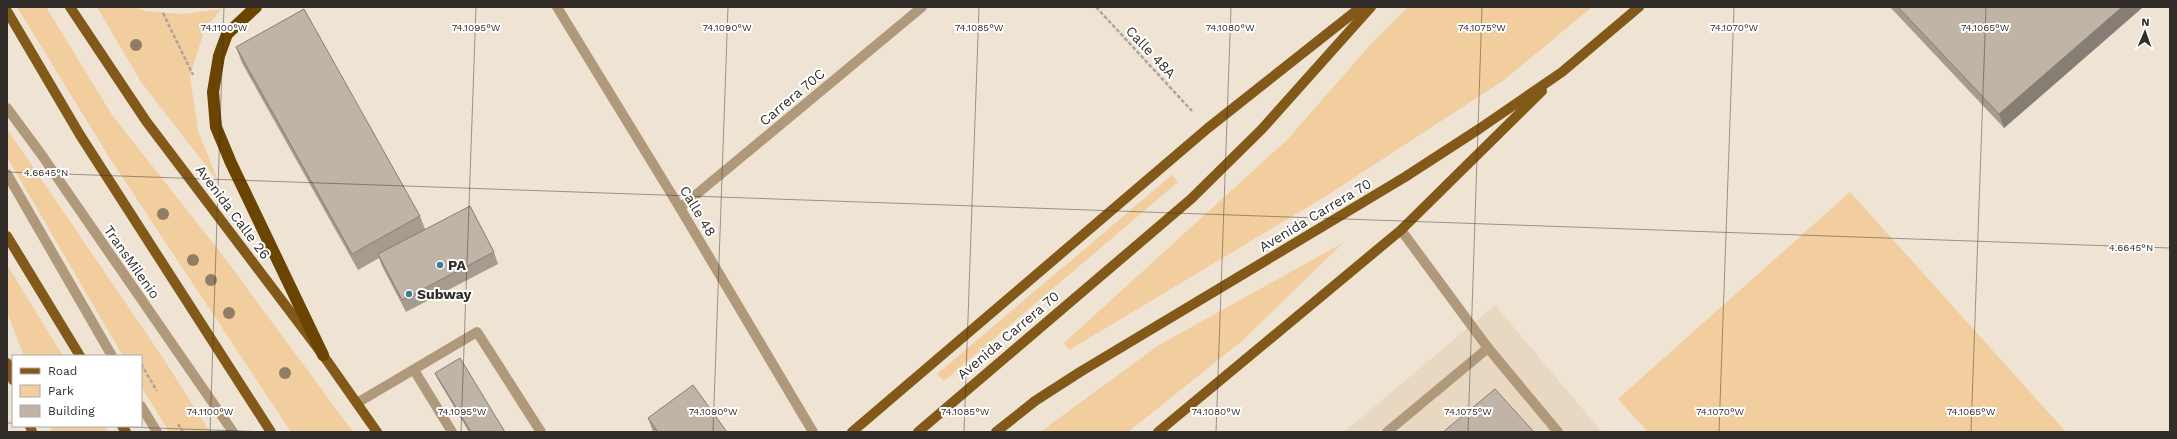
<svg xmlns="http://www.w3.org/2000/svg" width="2177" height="439" font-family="'Work Sans',sans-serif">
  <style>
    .built { fill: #e8d8c2 }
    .green { fill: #f2cd9d }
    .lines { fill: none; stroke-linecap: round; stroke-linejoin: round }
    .path { stroke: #aea599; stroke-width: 2.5; stroke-dasharray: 4 2; stroke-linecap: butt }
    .minor { stroke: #b0997b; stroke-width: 10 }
    .major { stroke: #825918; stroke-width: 10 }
    .highway { stroke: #6a4401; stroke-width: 12 }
    .tree { fill: #8f7d64 }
    .wall { fill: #a59b8f }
    .shaded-wall { fill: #867e74 }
    .building { fill: #c0b4a6; stroke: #867e74 }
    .ticks { fill: none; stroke: #322d28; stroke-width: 1; stroke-opacity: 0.45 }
    .poi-dot { fill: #3f7c92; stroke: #fff; stroke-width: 1.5 }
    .labels { text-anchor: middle; stroke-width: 4; stroke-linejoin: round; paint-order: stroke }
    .street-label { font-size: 14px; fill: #322d28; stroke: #fff }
    .poi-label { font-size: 14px; font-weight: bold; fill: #322d28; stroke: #fff; text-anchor: start }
    .ticks-label { font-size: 10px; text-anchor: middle; fill: #322d28; stroke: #fff; stroke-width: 4; stroke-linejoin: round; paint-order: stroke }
  </style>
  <rect width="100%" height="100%" fill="#efe3d4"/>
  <path class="built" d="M1495 305 1602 432H1344Z"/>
  <g class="green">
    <path d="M17 7H46L112 115 224 257 353 432H291L109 157Z"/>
    <path d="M97 7H133L146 11 183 14 221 9 204 31 190 76 198 131 218 181 141 82Z"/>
    <path d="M1408 7H1592L1504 80 1326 196 1069 350 1064 343 1288 139 1371 44Z"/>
    <path d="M7 129 161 355 210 432H169L141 386V356H123L7 157Z"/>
    <path d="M1172 175 1178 182 944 381 937 374Z"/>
    <path d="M1850 192 2066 432H1648L1618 399Z"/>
    <path d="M1343 243 1243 340 1128 432H1040L1159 345Z"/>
    <path d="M7 265 63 356H24L7 312Z"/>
    <path d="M49 426H105L109 432H52Z"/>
  </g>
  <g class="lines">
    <g class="path">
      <path d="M1096 7 1192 111"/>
      <path d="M163 13 193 75"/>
      <path d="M141 364 157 391"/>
      <path d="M178 424 183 432"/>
    </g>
    <g class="minor">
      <path d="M557 7 680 208 813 432"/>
      <path d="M7 108 41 154 233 432"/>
      <path d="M7 174 112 356"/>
      <path d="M680 208 922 7"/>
      <path d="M1401 230 1488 348 1558 432"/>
      <path d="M414 370 452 432"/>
      <path d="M357 403 477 332 541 432"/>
      <path d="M141 406 157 432"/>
      <path d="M1387 432 1488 348"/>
    </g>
    <g class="major">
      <path d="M70 7 146 121 323 355 377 432"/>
      <path d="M7 11 80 135 271 432"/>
      <path d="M7 236 80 356"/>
      <path d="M7 363 13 380"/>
      <path d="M30 426 32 432"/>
      <path d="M122 426 126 432"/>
      <path d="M852 432 1208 128 1361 7"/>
      <path d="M918 432 1191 199 1262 129 1371 7"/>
      <path d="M996 432 1035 401 1080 372 1405 177 1479 129 1562 72 1639 7"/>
      <path d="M1158 432 1401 230 1542 91"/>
    </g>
    <path class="highway" d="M256 7 227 34 219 56 213 92 216 127 231 163 323 355"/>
  </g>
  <g class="tree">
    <circle cx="136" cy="45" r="6"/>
    <circle cx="163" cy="214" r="6"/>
    <circle cx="193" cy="260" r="6"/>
    <circle cx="211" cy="280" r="6"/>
    <circle cx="229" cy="313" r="6"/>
    <circle cx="285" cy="373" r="6"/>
  </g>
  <g class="wall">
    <path d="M1890 7H2143L2004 128Z"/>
    <path d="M236 47 420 216 425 229 494 252 498 264 406 312 382 266 379 258 358 270 242 63Z"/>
    <path d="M435 373 505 432H469L437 378Z"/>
    <path d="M648 418 727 432H653Z"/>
  </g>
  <path class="shaded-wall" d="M2122 7H2143L2004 128 1999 114Z"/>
  <g class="building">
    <path d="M1898 7H2122L1999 114Z"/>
    <path d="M304 9 420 216 352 254 236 47Z"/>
    <path d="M470 206 494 252 402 300 378 254Z"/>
    <path d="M460 358 505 432H471L435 373Z"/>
    <path d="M693 385 727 432H658L648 418Z"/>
    <path d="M1495 389 1534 432H1443Z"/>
  </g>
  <path class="ticks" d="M7 172 2170 248M7 423H13M98 426 269 432M210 432 224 7M461 432 476 7M713 432 728 7M964 432 979 7M1216 432 1231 7M1468 432 1482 7M1719 432 1734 7M1971 432 1986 7"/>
  <g class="poi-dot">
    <circle cx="440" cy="265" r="4"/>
    <circle cx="409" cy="294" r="4"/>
  </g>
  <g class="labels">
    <g class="street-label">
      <text transform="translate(1151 52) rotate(47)" y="5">Calle 48A</text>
      <text transform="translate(792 97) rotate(-40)" y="5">Carrera 70C</text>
      <text transform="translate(698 211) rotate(59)" y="5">Calle 48</text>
      <text transform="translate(233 212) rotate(53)" y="5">Avenida Calle 26</text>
      <text transform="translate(1315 215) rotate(-31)" y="5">Avenida Carrera 70</text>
      <text transform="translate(132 262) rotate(55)" y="5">TransMilenio</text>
      <text transform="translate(1008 335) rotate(-40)" y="5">Avenida Carrera 70</text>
    </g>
    <g class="poi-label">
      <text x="448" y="270">PA</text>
      <text x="417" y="299">Subway</text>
    </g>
  </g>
  <g class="ticks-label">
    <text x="224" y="31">74.1100°W</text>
    <text x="476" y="31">74.1095°W</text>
    <text x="727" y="31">74.1090°W</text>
    <text x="979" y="31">74.1085°W</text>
    <text x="1230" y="31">74.1080°W</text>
    <text x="1482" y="31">74.1075°W</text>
    <text x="1734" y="31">74.1070°W</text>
    <text x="1985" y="31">74.1065°W</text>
    <text x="46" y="176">4.6645°N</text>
    <text x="2131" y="251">4.6645°N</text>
    <text x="210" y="415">74.1100°W</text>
    <text x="462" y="415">74.1095°W</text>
    <text x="713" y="415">74.1090°W</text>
    <text x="965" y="415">74.1085°W</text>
    <text x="1216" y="415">74.1080°W</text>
    <text x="1468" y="415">74.1075°W</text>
    <text x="1720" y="415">74.1070°W</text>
    <text x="1971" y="415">74.1065°W</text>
  </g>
  <rect width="2177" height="439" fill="none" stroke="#322d28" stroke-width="16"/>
  <rect x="12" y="355" width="130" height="72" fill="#ffffff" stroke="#adaba9"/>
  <rect x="20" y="368" width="20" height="6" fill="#825918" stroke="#adaba9"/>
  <text x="48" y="375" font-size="12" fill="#322d28">Road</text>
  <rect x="20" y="385" width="20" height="12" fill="#f2cd9d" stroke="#adaba9"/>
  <text x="48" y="395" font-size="12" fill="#322d28">Park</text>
  <rect x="20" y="405" width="20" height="12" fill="#c0b4a6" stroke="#adaba9"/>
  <text x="48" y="415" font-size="12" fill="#322d28">Building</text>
  <g transform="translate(2145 32) rotate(2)" stroke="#ffffff" stroke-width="3" paint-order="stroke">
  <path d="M0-3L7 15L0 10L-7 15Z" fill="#322d28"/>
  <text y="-6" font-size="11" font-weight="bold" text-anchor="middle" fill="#322d28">N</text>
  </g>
</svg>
